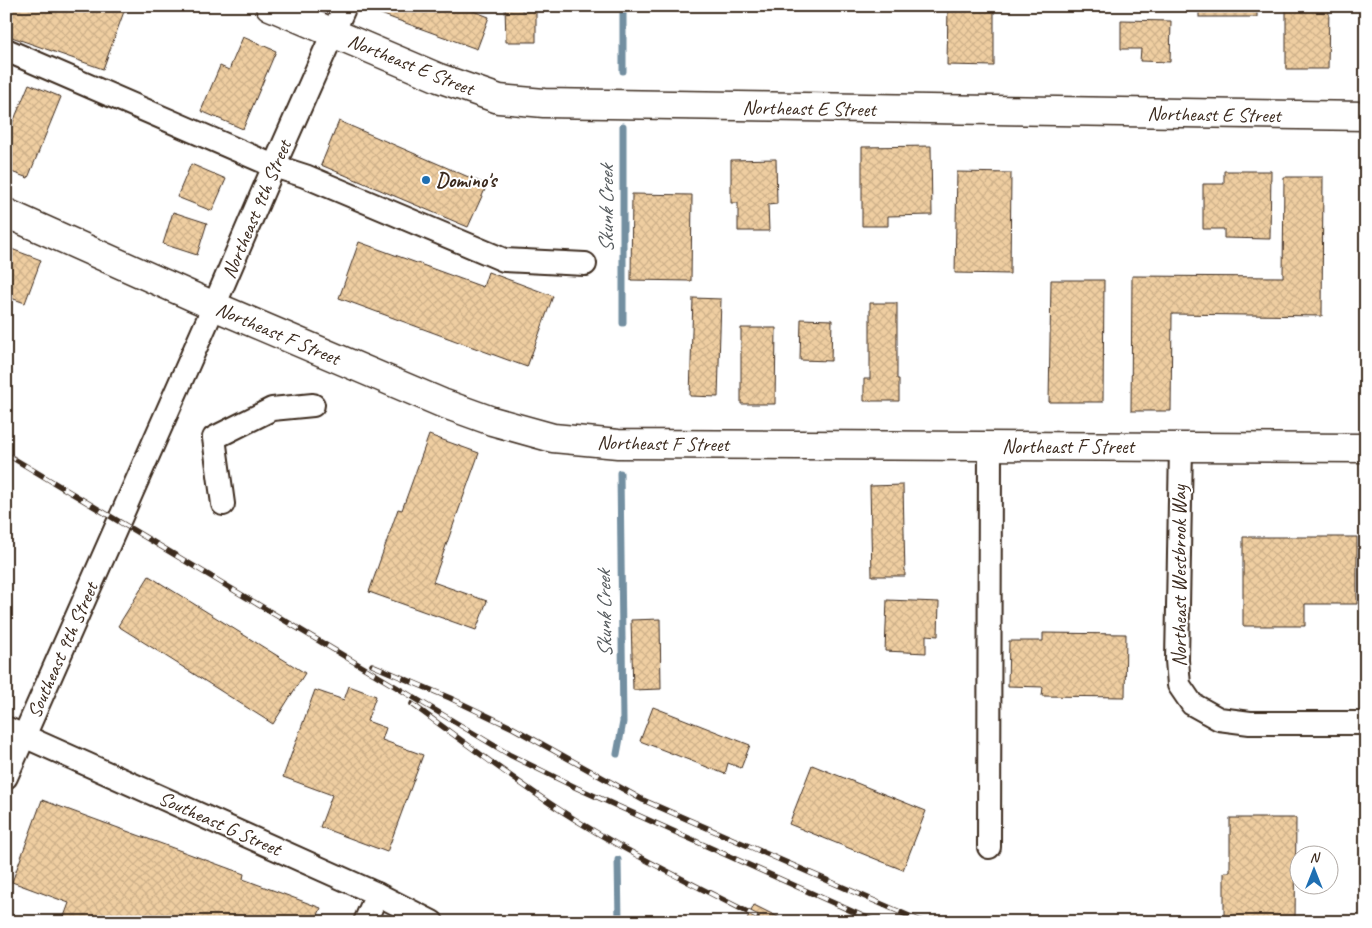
<svg xmlns="http://www.w3.org/2000/svg" width="1372" height="928" font-family="Caveat,sans-serif">
  <style>
    .lines { fill: none; stroke-linecap: round; stroke-linejoin: round }
    .stream { stroke: #738fa1; stroke-width: 7 }
    .building { fill: url(#building-cross-hatch); stroke: #3b2a1e }
    .minor-casing { stroke: #3b2a1e; stroke-width: 26 }
    .major-casing { stroke: #3b2a1e; stroke-width: 31 }
    .minor { stroke: #fff; stroke-width: 22 }
    .major { stroke: #fff; stroke-width: 28 }
    .rail-casing { stroke: #3b2a1e; stroke-width: 5.5 }
    .rail { stroke: #fff; stroke-width: 4; stroke-dasharray: 11; stroke-linecap: butt }
    .poi-dot { fill: #1f6fb2; stroke: #fff; stroke-width: 2 }
    .labels { text-anchor: middle; stroke-width: 4; stroke-linejoin: round; paint-order: stroke }
    .street-label { font-size: 20px; fill: #3b2a1e; stroke: #fff }
    .poi-label { font-size: 20px; font-weight: bold; fill: #3b2a1e; stroke: #fff; text-anchor: start }
    .water-label { font-size: 21px; font-style: italic; fill: #575c5f; stroke: #fff }
  </style>
  <defs>
    <pattern id="building-cross-hatch" width="8" height="8" patternUnits="userSpaceOnUse" patternTransform="scale(1.25)"><rect width="8" height="8" fill="#efcea1"/><path d="M0 0l8 8M0 8l8-8" fill="none" stroke="#ceb18a"/></pattern>
  </defs>
  <rect width="100%" height="100%" fill="#fff"/>
  <filter id="ink" filterUnits="userSpaceOnUse"><feTurbulence type="fractalNoise" baseFrequency=".02" numOctaves="2"/><feDisplacementMap in="SourceGraphic" scale="10" xChannelSelector="R" yChannelSelector="G"/><feConvolveMatrix kernelMatrix="1 2 1 2 8 2 1 2 1" color-interpolation-filters="sRGB"/></filter>
  <g filter="url(#ink)">
    <g class="lines">
      <g class="stream">
        <path d="M623 6V71"/>
        <path d="M623 323V126"/>
        <path d="M617 754 623 722 620 473"/>
        <path d="M618 860 619 922"/>
      </g>
    </g>
    <g class="building">
      <path d="M6 6H126L103 69 6 35Z"/>
      <path d="M380 6H460L489 17 477 49 378 13Z"/>
      <path d="M505 6H522V11H536V42H506Z"/>
      <path d="M948 6H994V66L947 65Z"/>
      <rect x="1199" y="6" width="58" height="11"/>
      <path d="M1286 6H1329L1328 69H1286Z"/>
      <path d="M1121 20 1171 21 1170 62 1140 61 1141 49H1121Z"/>
      <path d="M243 37 276 51 243 129 201 111 220 66 229 70Z"/>
      <path d="M29 84 61 97 28 178 6 170V139Z"/>
      <path d="M339 121 487 185 468 227 321 165Z"/>
      <path d="M931 146 932 215 888 216V226H862V147Z"/>
      <path d="M776 159 777 204 768 205 769 231H738V203H731V160Z"/>
      <path d="M191 164 226 179 212 211 177 197Z"/>
      <path d="M1224 171H1271L1270 239 1224 238V229H1203V184H1224Z"/>
      <path d="M957 172 1011 173 1010 274 955 273Z"/>
      <path d="M1284 177H1323L1322 316 1172 314 1171 411H1131L1132 276 1283 277Z"/>
      <path d="M632 194 692 195 691 281 631 280Z"/>
      <path d="M173 212 207 223 197 255 163 244Z"/>
      <path d="M359 242 483 287 488 272 553 296 527 367 339 298Z"/>
      <path d="M6 247 41 260 25 303 11 298 6 312Z"/>
      <path d="M1051 280H1104L1103 402H1049Z"/>
      <path d="M693 298 721 299 718 397 690 396Z"/>
      <path d="M870 303H897V379H899V401H864V379H870Z"/>
      <path d="M801 319 832 320 831 361 800 360Z"/>
      <path d="M741 328H776L775 404H741Z"/>
      <path d="M429 435 479 453 433 582 487 601 476 630 369 592 398 509 402 510Z"/>
      <path d="M903 485 905 576H872L870 486Z"/>
      <path d="M1243 537H1357V604H1305V626H1243Z"/>
      <path d="M149 576 305 673 273 724 118 626Z"/>
      <path d="M887 600 939 602 938 636 926 635V653L885 651Z"/>
      <path d="M660 619 661 689 633 690 631 620Z"/>
      <path d="M1043 633 1126 634 1125 697 1042 696 1043 687 1008 686 1009 641H1043Z"/>
      <path d="M349 686 376 696 367 721 386 728 382 740 423 755 387 852 320 827 332 795 283 777 315 690 344 700Z"/>
      <path d="M653 707 750 745 741 768 728 763 725 774 640 741Z"/>
      <path d="M812 765 926 811 903 870 789 824Z"/>
      <path d="M42 800 244 874 243 879 321 908 315 922H62L69 903 12 882Z"/>
      <path d="M1230 818H1296L1295 922H1224V872H1230Z"/>
      <path d="M754 905 788 922H746Z"/>
    </g>
    <g class="lines">
      <g class="minor-casing">
        <g id="minor">
          <path d="M6 50 274 166 305 176 504 260 585 264"/>
          <path d="M1181 447 1177 660 1179 685 1192 704 1219 719 1250 723H1366"/>
          <path d="M223 504 214 438 272 409 313 405"/>
          <path d="M6 728 377 894 432 922"/>
          <path d="M6 777 214 306 274 166 345 6"/>
          <path d="M989 847 990 446"/>
          <path d="M365 922 377 894"/>
        </g>
      </g>
      <g class="major-casing">
        <g id="major">
          <path d="M270 6 439 78 499 99 544 103 1366 116"/>
          <path d="M6 213 214 306 442 403 492 421 553 438 618 444 1366 448"/>
        </g>
      </g>
      <use href="#minor" class="minor"/>
      <use href="#major" class="major"/>
      <g class="rail-casing">
        <g id="rail">
          <path d="M6 454 510 755 577 788 876 922"/>
          <path d="M372 665 450 698 513 728 643 800 923 922"/>
          <path d="M412 704C461 740 510 777 560 810 623 851 691 883 757 917"/>
        </g>
      </g>
      <use href="#rail" class="rail"/>
    </g>
  </g>
  <circle class="poi-dot" cx="426" cy="180" r="5"/>
  <g class="labels">
    <g class="street-label">
      <text transform="translate(411 64) rotate(22)" y="7">Northeast E Street</text>
      <text transform="translate(809 108) rotate(1)" y="7">Northeast E Street</text>
      <text transform="translate(1214 114) rotate(1)" y="7">Northeast E Street</text>
      <text transform="translate(256 209) rotate(-67)" y="7">Northeast 9th Street</text>
      <text transform="translate(278 333) rotate(23)" y="7">Northeast F Street</text>
      <text transform="translate(663 443) rotate(1)" y="7">Northeast F Street</text>
      <text x="1068" y="453">Northeast F Street</text>
      <text transform="translate(1179 576) rotate(-90)" y="7">Northeast Westbrook Way</text>
      <text transform="translate(62 650) rotate(-66)" y="7">Southeast 9th Street</text>
      <text transform="translate(220 823) rotate(24)" y="7">Southeast G Street</text>
    </g>
    <g class="poi-label">
      <text x="436" y="187">Domino's</text>
    </g>
    <g class="water-label">
      <text transform="translate(606 209) rotate(-90)" y="7">Skunk Creek</text>
      <text transform="translate(604 614) rotate(-91)" y="7">Skunk Creek</text>
    </g>
  </g>
  <rect width="1372" height="928" fill="none" stroke="#fff" stroke-width="25"/>
  <rect x="12" y="12" width="1347" height="903" fill="none" stroke="#3b2a1e" stroke-width="2" filter="url(#ink)"/>
  <g transform="translate(1314 870)"><circle r="24" fill="#ffffff" stroke="#b1aaa5"/>
  <path d="M0-4L9 19L0 12L-9 19Z" fill="#1f6fb2"/>
  <text y="-8" font-size="14" font-weight="bold" text-anchor="middle" fill="#3b2a1e">N</text>
  </g>
</svg>
